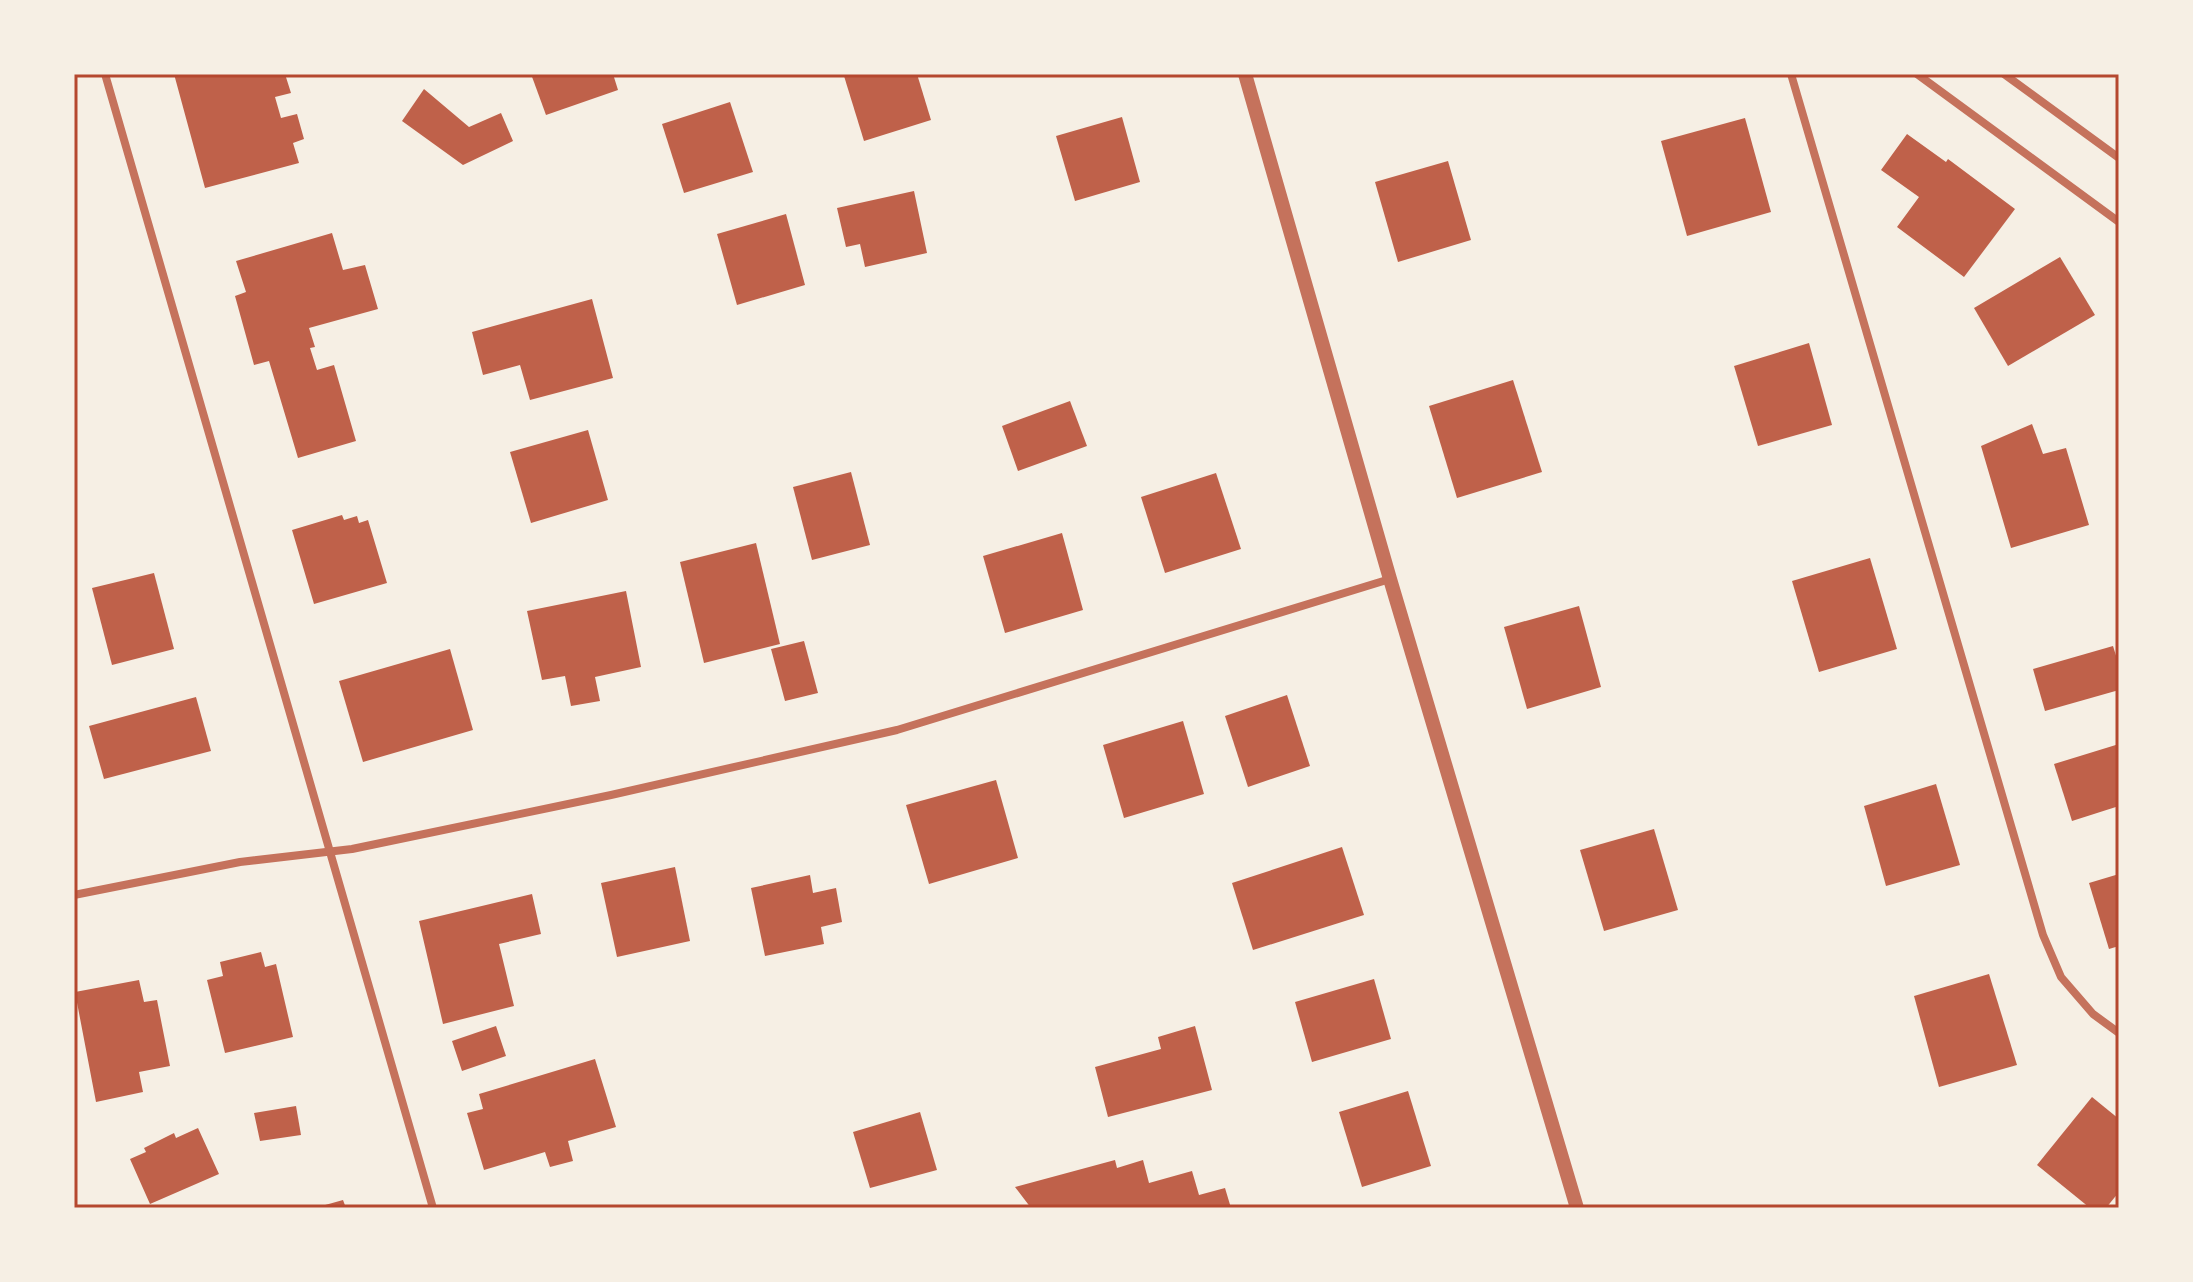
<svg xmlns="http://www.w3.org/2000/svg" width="2193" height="1282" font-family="Overpass,sans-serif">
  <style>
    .building { fill: #bf614a }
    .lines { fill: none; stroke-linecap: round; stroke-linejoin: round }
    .minor { stroke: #c5725c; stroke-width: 8 }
    .tertiary { stroke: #c5725c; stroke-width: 14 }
    .neatline { fill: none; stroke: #b5482f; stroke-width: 3 }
  </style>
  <rect width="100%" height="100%" fill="#f6efe4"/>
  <g class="building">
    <path d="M174 74H285L291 93 275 97 281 118 297 114 304 139 293 143 299 163 205 188Z"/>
    <path d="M531 74H613L618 90 546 115Z"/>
    <path d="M852 74H917L931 120 864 141 844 76Z"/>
    <path d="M424 89 469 127 501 113 513 141 463 165 402 121Z"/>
    <path d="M730 102 753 172 684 193 662 124Z"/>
    <path d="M1122 117 1140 182 1075 201 1056 136Z"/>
    <path d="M1745 118 1771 212 1687 236 1661 141Z"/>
    <path d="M1907 134 1946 162 1948 159 2015 209 1964 277 1897 227 1919 197 1881 170Z"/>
    <path d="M1448 161 1471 240 1398 262 1375 182Z"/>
    <path d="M914 191 927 253 865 267 860 244 846 247 837 208Z"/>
    <path d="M786 214 805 285 737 305 717 234Z"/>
    <path d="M332 233 343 270 365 265 378 309 309 328 315 347 310 348 317 370 334 365 356 441 298 458 269 361 254 365 235 296 246 292 236 261Z"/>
    <path d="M2060 257 2095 315 2008 366 1974 308Z"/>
    <path d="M592 299 613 378 530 400 520 365 483 375 472 332Z"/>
    <path d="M1809 343 1832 425 1758 446 1734 366Z"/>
    <path d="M1513 380 1542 472 1457 498 1429 406Z"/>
    <path d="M1070 401 1087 446 1018 471 1002 426Z"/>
    <path d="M2032 424 2043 454 2066 448 2089 525 2011 548 1981 446Z"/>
    <path d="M588 430 608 500 531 523 510 452Z"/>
    <path d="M851 472 870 545 812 560 793 487Z"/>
    <path d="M1216 473 1241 549 1165 573 1141 497Z"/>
    <path d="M342 515 344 520 357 516 359 523 368 520 387 583 314 604 292 530Z"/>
    <path d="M1062 533 1083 610 1005 633 983 556Z"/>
    <path d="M756 543 780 644 704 663 680 562Z"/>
    <path d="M1870 558 1897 649 1819 672 1792 581Z"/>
    <path d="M154 573 174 649 112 665 92 588Z"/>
    <path d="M626 591 641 667 595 677 600 701 571 706 565 676 542 680 527 611Z"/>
    <path d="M1579 606 1601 687 1527 709 1504 627Z"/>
    <path d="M804 641 818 693 785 701 771 649Z"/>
    <path d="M2113 646 2119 665V690L2045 711 2033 669Z"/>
    <path d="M450 649 473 730 363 762 339 681Z"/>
    <path d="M1287 695 1310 766 1248 787 1225 716Z"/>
    <path d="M196 697 211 751 104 779 89 726Z"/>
    <path d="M1183 721 1204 794 1124 818 1103 745Z"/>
    <path d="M2119 744V806L2072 821 2054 764Z"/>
    <path d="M996 780 1018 858 929 884 906 805Z"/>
    <path d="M1936 784 1960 865 1886 886 1864 806Z"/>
    <path d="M1654 829 1678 910 1604 931 1580 850Z"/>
    <path d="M1342 847 1364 915 1253 950 1232 883Z"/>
    <path d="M675 867 690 941 617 957 601 883Z"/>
    <path d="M2119 874V946L2109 949 2089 883Z"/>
    <path d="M810 875 813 893 836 888 842 922 821 927 824 944 765 956 751 888Z"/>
    <path d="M532 894 541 934 499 944 514 1006 443 1024 419 921Z"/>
    <path d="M261 952 265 967 276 964 293 1037 225 1053 207 980 223 976 220 962Z"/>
    <path d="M1989 974 2017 1065 1939 1087 1914 996Z"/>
    <path d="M1374 979 1391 1039 1312 1062 1295 1002Z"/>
    <path d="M139 980 144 1002 157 1000 170 1066 139 1072 143 1092 96 1102 75 992Z"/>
    <path d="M496 1026 506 1056 462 1071 452 1041Z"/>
    <path d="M1195 1026 1212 1090 1108 1117 1095 1067 1161 1049 1158 1037Z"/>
    <path d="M595 1059 616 1127 568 1141 573 1161 550 1167 545 1152 484 1170 467 1113 483 1109 479 1094Z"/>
    <path d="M1408 1091 1431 1166 1362 1187 1339 1112Z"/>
    <path d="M2092 1097 2119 1119V1192L2106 1208H2090L2037 1165Z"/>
    <path d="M296 1106 301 1135 260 1141 254 1113Z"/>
    <path d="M920 1112 937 1170 870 1188 853 1132Z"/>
    <path d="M198 1128 219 1174 150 1204 130 1159 146 1152 144 1148 174 1133 176 1138Z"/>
    <path d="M1115 1160 1117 1168 1143 1160 1149 1183 1192 1171 1199 1195 1225 1188 1231 1208H1031L1015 1187Z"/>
    <path d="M343 1200 346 1208H319L318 1207Z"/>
  </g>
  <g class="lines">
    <g class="minor">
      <path d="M105 74 433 1208"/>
      <path d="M1791 74 2043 935 2061 977 2093 1014 2119 1033"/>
      <path d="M1917 74 2119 222"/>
      <path d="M2004 74 2119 158"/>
      <path d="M74 895 240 862 352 849 611 795 897 730 1390 579"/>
    </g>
    <path class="tertiary" d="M1245 74 1390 579 1577 1208"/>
  </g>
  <rect width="2193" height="1282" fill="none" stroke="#f6efe4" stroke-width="152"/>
  <rect x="76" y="76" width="2041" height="1130" class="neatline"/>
</svg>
